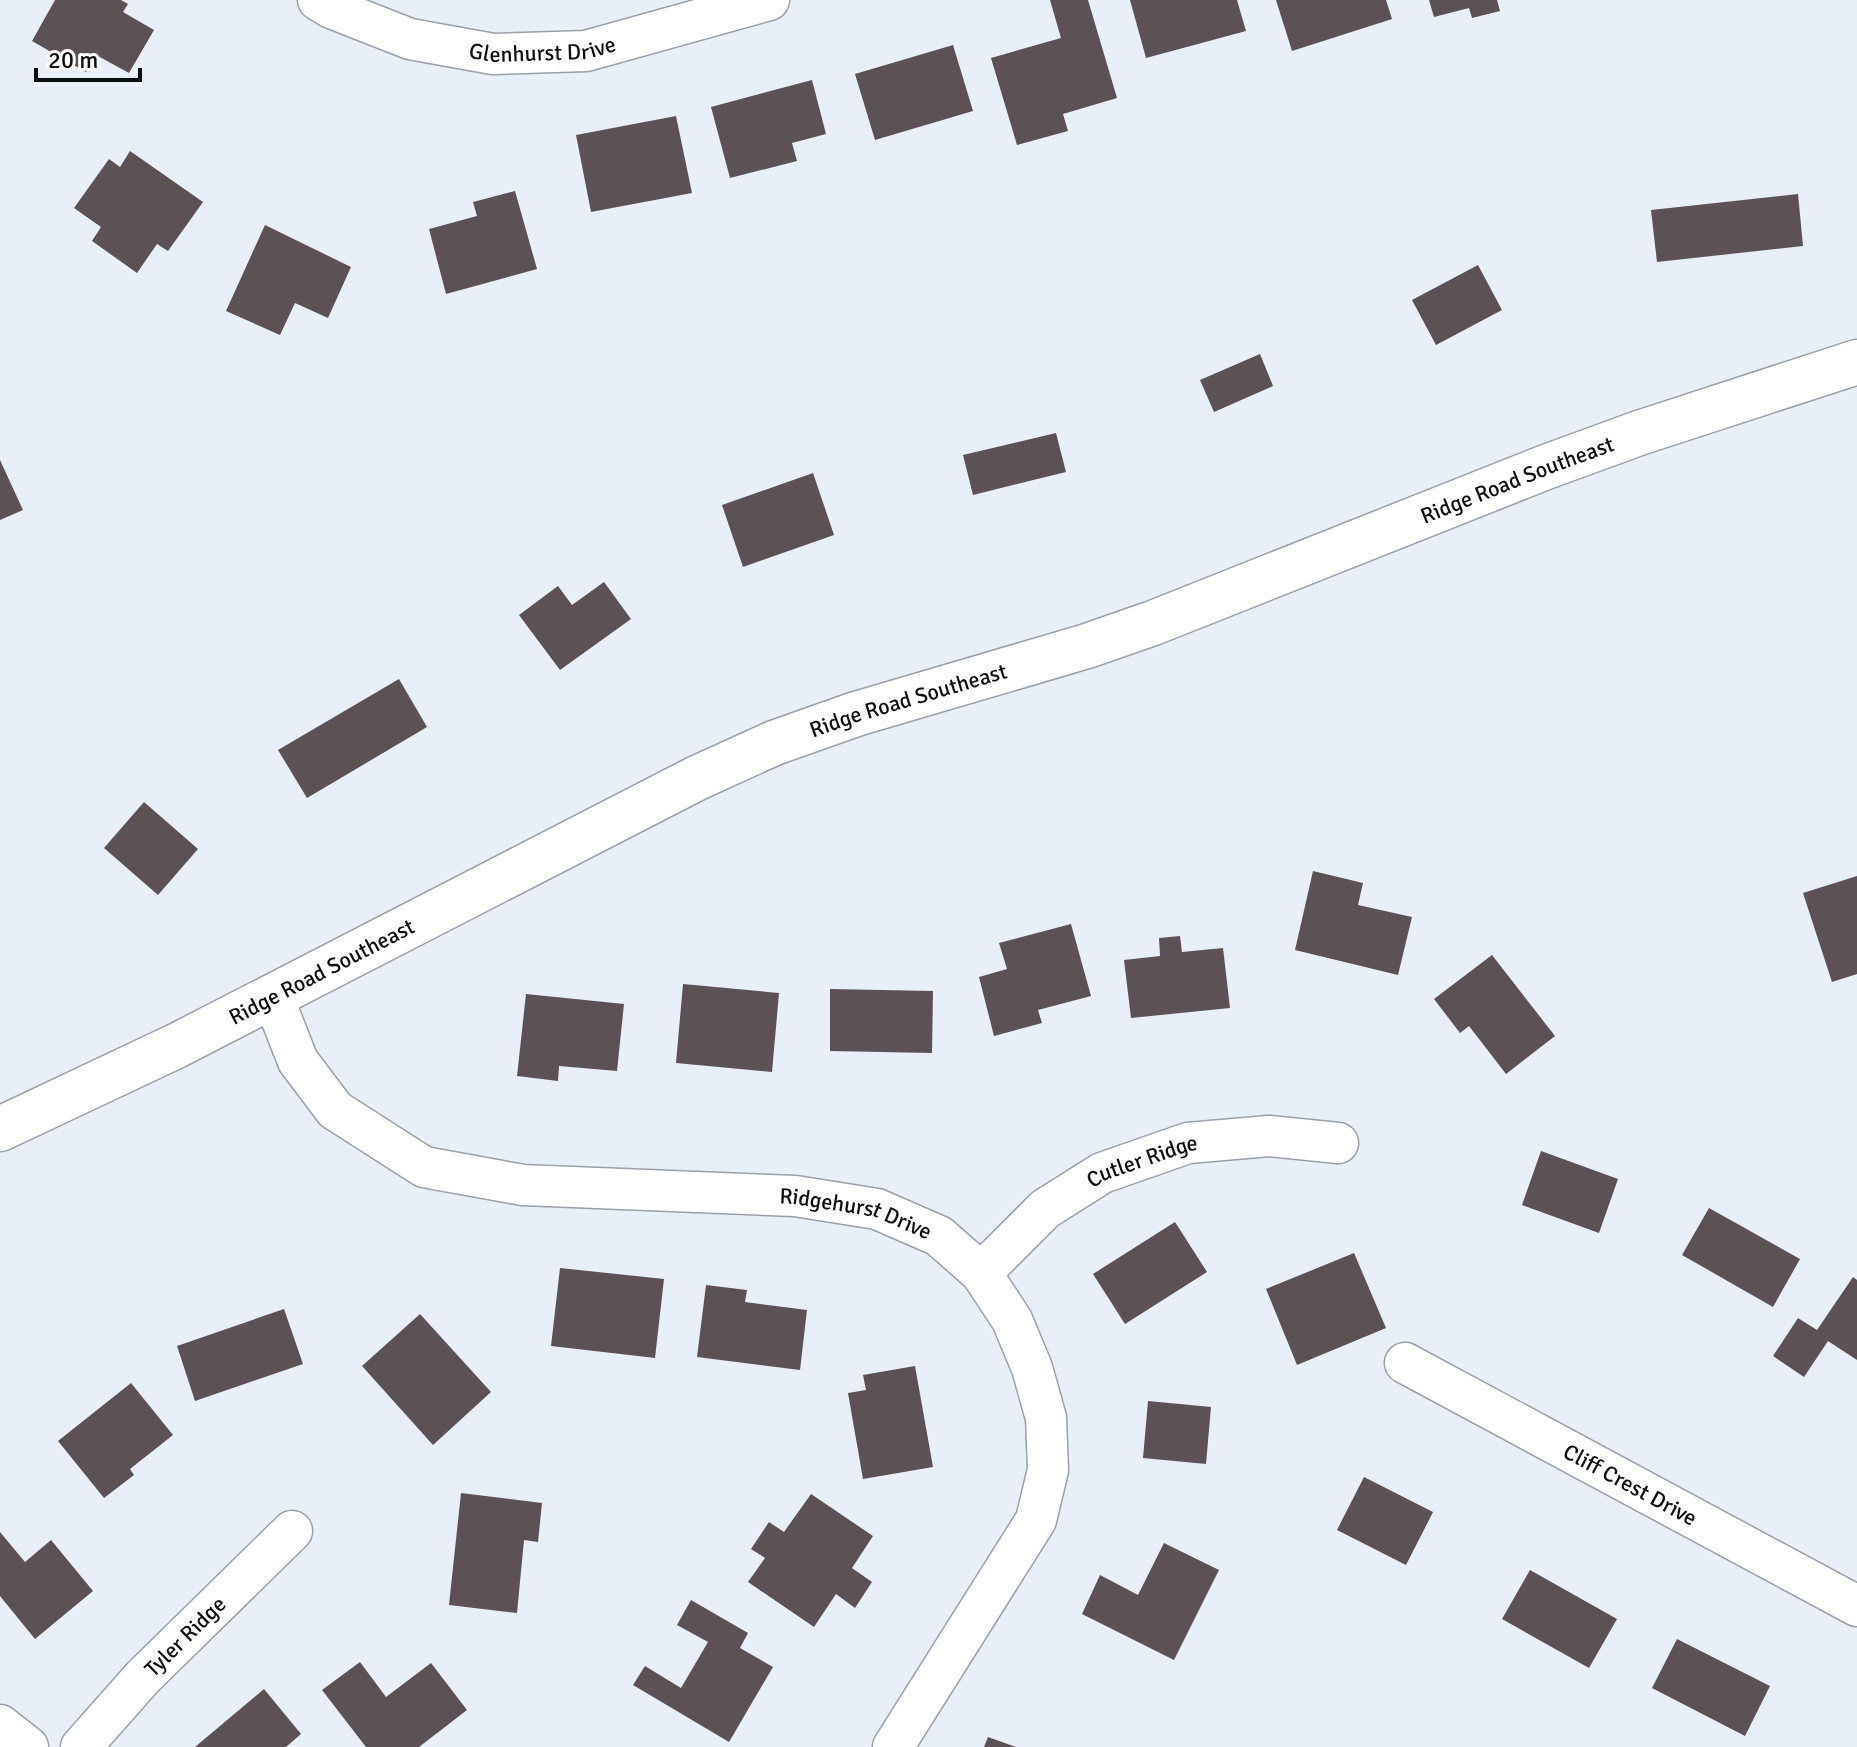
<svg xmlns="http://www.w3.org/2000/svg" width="1857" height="1747" font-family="Signika,sans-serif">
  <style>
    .building { fill: #5c5155 }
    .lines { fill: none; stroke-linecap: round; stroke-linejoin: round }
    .minor-casing { stroke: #9a9fa9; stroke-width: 43 }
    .tertiary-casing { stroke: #9a9fa9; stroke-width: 47 }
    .minor { stroke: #fff; stroke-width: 40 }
    .tertiary { stroke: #fff; stroke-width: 44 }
    .labels { text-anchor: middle; stroke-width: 8; stroke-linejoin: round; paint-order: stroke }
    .street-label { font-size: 22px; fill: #0c0e11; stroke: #fff }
  </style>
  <rect width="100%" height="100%" fill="#e9eff9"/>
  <g class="building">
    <path d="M55 0H121L128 4 123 12 154 30 129 73 96 55 86 72 32 41Z"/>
    <path d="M1050 0H1088L1117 98 1063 114 1068 131 1017 145 991 58 1061 38Z"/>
    <path d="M1130 0H1237L1246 31 1146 58Z"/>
    <path d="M1276 0H1386L1392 19 1292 51Z"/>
    <path d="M1429 0H1497L1500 11 1472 18 1469 8 1434 17Z"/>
    <path d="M953 45 973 111 875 140 855 74Z"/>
    <path d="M812 80 826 134 792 143 797 161 730 178 711 107Z"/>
    <path d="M676 116 692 193 591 212 576 135Z"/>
    <path d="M130 151 203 202 168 251 157 244 137 273 92 241 101 227 74 208 109 159 120 167Z"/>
    <path d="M515 191 537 269 446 294 429 229 477 216 473 202Z"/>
    <path d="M1798 194 1803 246 1657 262 1651 210Z"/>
    <path d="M265 225 351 267 328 318 295 303 280 335 226 311Z"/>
    <path d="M1478 265 1502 310 1436 345 1412 300Z"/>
    <path d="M1260 354 1273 386 1214 412 1200 380Z"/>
    <path d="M1056 433 1066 472 973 495 963 455Z"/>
    <path d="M0 460 23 510 0 520Z"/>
    <path d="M813 473 834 535 743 567 722 505Z"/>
    <path d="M604 582 631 619 560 670 519 615 558 586 572 605Z"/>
    <path d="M399 679 427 727 307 798 278 750Z"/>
    <path d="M144 802 198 849 158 895 104 848Z"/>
    <path d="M1313 871 1363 883 1358 905 1412 917 1398 975 1295 950Z"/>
    <path d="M1857 876V974L1832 982 1803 893Z"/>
    <path d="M1071 924 1091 996 1038 1010 1042 1023 994 1036 979 977 1007 969 999 943Z"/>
    <path d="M1180 936 1182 952 1223 948 1230 1008 1131 1018 1124 960 1160 956 1159 938Z"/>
    <path d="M1492 955 1555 1036 1506 1074 1469 1026 1460 1033 1434 999Z"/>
    <path d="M683 984 779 993 772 1072 676 1063Z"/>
    <path d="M830 989 933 991 932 1053 830 1051Z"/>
    <path d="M526 994 624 1004 617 1071 559 1066 558 1081 517 1076Z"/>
    <path d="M1541 1151 1618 1179 1599 1233 1522 1205Z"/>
    <path d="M1709 1208 1800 1259 1773 1307 1682 1255Z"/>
    <path d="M1175 1222 1207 1272 1125 1324 1093 1274Z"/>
    <path d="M1354 1253 1386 1328 1297 1365 1266 1289Z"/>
    <path d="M560 1268 664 1279 655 1358 551 1346Z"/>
    <path d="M1853 1277 1857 1280V1360L1828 1341 1804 1377 1773 1356 1798 1318 1817 1330Z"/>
    <path d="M706 1285 747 1290 745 1302 807 1310 800 1370 697 1357Z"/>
    <path d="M284 1309 303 1364 195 1401 177 1346Z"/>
    <path d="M420 1314 491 1392 433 1445 362 1366Z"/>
    <path d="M915 1366 933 1467 863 1479 848 1393 866 1390 863 1375Z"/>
    <path d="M131 1383 173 1435 130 1469 134 1475 104 1498 58 1441Z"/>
    <path d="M1148 1401 1211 1407 1206 1464 1143 1458Z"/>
    <path d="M1364 1477 1433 1512 1406 1565 1337 1530Z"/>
    <path d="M461 1493 542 1503 538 1542 524 1540 517 1613 449 1605Z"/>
    <path d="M811 1494 873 1536 852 1568 872 1582 855 1608 836 1594 814 1627 748 1582 765 1558 751 1549 769 1522 784 1532Z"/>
    <path d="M0 1532 25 1562 51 1540 93 1591 35 1639 0 1596Z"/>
    <path d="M1164 1543 1219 1570 1174 1660 1082 1614 1100 1575 1138 1595Z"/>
    <path d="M1530 1570 1617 1619 1589 1668 1502 1619Z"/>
    <path d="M691 1600 748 1633 740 1648 773 1667 729 1742 633 1685 645 1666 681 1688 708 1642 677 1625Z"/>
    <path d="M1677 1639 1770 1686 1745 1736 1652 1688Z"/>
    <path d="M360 1662 386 1697 431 1663 467 1710 419 1747H366L322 1690Z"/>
    <path d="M264 1689 301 1734 286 1747H195Z"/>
    <path d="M988 1737 1016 1747H984Z"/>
  </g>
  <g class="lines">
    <g class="minor-casing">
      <g id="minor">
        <path id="s1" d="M318 0 331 8 410 39 493 54 586 51 769 0"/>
        <path id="s2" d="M272 995 298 1061 335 1110 424 1167 523 1185 795 1196 877 1209 939 1236 981 1273 1012 1320 1032 1368 1046 1418 1048 1470 1036 1520 893 1747"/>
        <path id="s3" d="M981 1273 1045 1209 1102 1173 1188 1143 1269 1136 1338 1143"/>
        <path id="s4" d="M1405 1363 1857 1606"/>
        <path d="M0 1725 28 1747"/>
        <path id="s5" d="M81 1747 143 1677 292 1531"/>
      </g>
    </g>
    <g class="tertiary-casing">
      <g id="tertiary">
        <path id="s6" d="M0 1129 176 1046 697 778 774 743 856 714 1087 646 1153 623 1546 467 1639 433 1857 362"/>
      </g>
    </g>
    <use href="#minor" class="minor"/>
    <use href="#tertiary" class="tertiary"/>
  </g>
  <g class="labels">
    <g class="street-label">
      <text dy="8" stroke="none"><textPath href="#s1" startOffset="234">Glenhurst Drive</textPath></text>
      <text dy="8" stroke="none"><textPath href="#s6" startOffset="1654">Ridge Road Southeast</textPath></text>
      <text dy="8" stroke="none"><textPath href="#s6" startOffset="1006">Ridge Road Southeast</textPath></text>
      <text dy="8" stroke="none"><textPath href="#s6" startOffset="358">Ridge Road Southeast</textPath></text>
      <text dy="8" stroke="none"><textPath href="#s3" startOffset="200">Cutler Ridge</textPath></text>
      <text dy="8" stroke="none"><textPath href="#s2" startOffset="674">Ridgehurst Drive</textPath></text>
      <text dy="8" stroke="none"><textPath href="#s4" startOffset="256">Cliff Crest Drive</textPath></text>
      <text dy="8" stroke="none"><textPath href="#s5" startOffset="152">Tyler Ridge</textPath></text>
    </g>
  </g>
  <path d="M36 68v12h104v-12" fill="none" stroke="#0c0e11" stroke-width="4"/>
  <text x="48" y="68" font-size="24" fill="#0c0e11" stroke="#ffffff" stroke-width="6" paint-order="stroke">20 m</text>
</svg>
